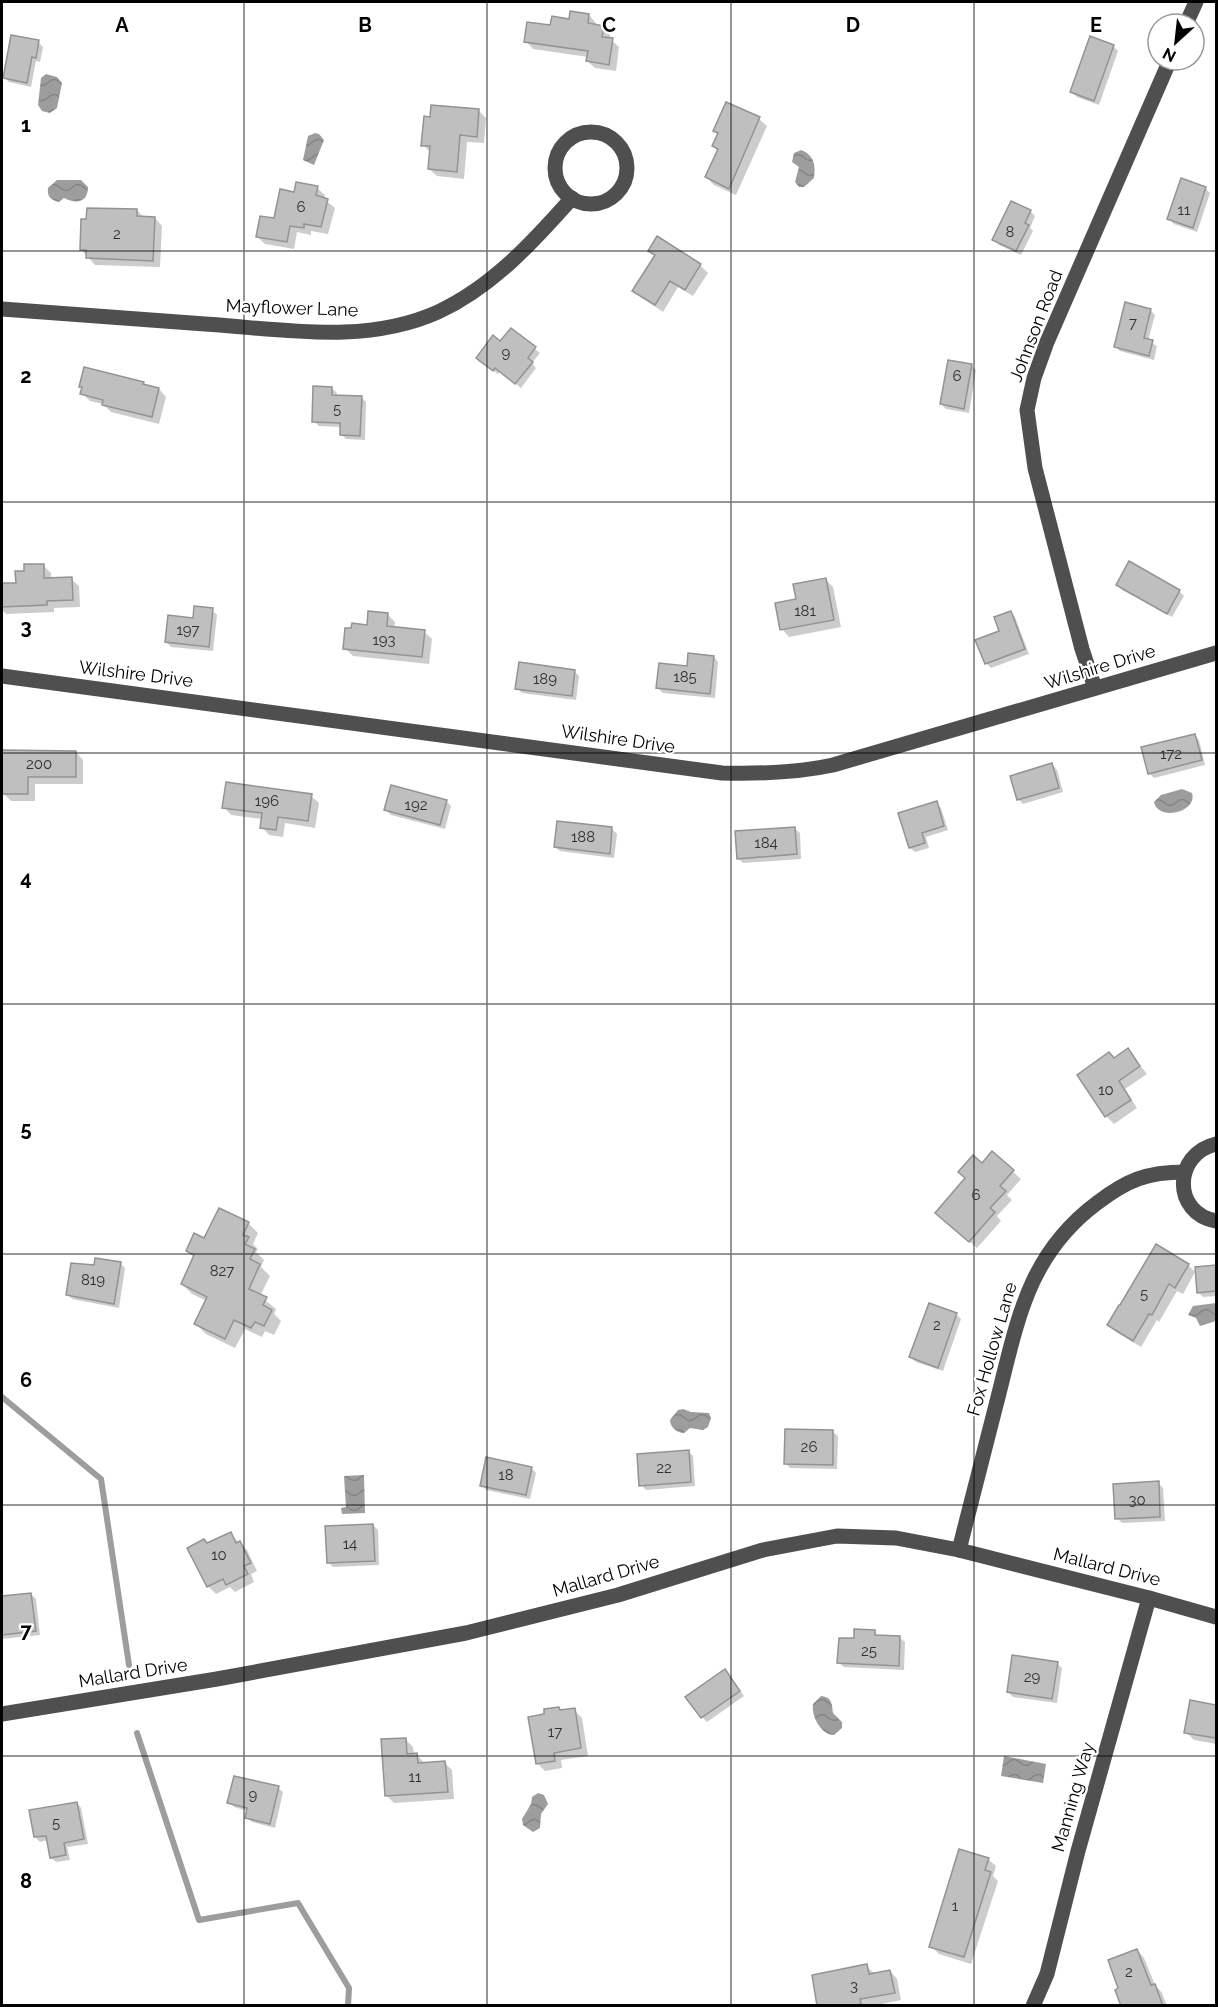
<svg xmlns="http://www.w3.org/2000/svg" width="1218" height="2007" font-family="Raleway,sans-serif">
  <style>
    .water { fill: url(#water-waves) }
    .shadow { fill: #0003 }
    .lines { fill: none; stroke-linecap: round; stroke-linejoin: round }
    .stream { stroke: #9d9d9d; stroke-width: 6 }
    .building { fill: #bfbfbf; stroke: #939393; stroke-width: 1.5 }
    .minor { stroke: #4f4f4f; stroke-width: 15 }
    .grid { fill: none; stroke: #000; stroke-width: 1.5; stroke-opacity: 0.55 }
    .labels { text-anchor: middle; stroke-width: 4.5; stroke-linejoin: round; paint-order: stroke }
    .number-label { font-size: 15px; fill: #303030 }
    .street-label { font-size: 18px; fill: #000; stroke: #fff }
    .grid-label { font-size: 20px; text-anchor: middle; font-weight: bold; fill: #000; stroke: #fff; stroke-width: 4.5; stroke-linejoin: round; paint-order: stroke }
  </style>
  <defs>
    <pattern id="water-waves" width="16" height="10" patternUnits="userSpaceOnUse" patternTransform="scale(1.5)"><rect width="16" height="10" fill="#9d9d9d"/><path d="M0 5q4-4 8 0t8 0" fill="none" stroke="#858585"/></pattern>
  </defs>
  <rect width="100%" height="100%" fill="#fff"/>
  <g class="water">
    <path d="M46 74 57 77 62 83 57 108 50 113 42 111 38 105 41 78Z"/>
    <path d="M315 133 319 134 324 140 314 165 303 160 308 136Z"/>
    <path d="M801 150C814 155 816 165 814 178L804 187H799L795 182 799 167 792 162 794 153Z"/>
    <path d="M57 180H81L88 187C88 203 76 204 64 198L59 202C50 200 47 196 48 188Z"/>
    <path d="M1182 789 1192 793C1198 812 1158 822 1154 802L1161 795Z"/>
    <path d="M1216 1303V1321L1200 1326 1196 1318 1188 1315 1193 1306Z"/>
    <path d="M683 1409 691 1412 709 1413 711 1418 708 1427 703 1430 690 1428 684 1433C677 1433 670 1427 670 1420L678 1410Z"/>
    <path d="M364 1475 365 1513 342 1514 341 1508 346 1507 344 1476Z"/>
    <path d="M821 1696C832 1697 832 1704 833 1713L842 1722V1728L834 1735C821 1735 811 1716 813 1704Z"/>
    <path d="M1004 1756 1046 1764 1043 1783 1001 1776Z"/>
    <path d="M538 1793 544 1795 548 1804 541 1814 540 1828 533 1832 523 1825 522 1819 531 1804 532 1797Z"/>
  </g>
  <g class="shadow">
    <path d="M589 15 596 23V26L603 27 610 35V39L619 47 616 71 595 68 587 61 588 57 533 49 526 41 552 27Z"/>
    <path d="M38 42 43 47 40 62 36 61 31 87 9 82 4 77Z"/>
    <path d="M1113 46 1118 51 1099 105 1077 97 1072 92Z"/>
    <path d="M727 104 759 119 767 126 736 195 714 185 706 177 719 151 713 146 719 135 714 131Z"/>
    <path d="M479 111 486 118 484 143 467 142 464 179 437 176 429 169 431 153 423 145Z"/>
    <path d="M1182 180 1206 189 1210 193 1197 232 1174 224 1169 219Z"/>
    <path d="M317 188 325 195 324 199 335 208 328 234 311 231V235L297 232 294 249 265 244 257 237 275 219 295 194Z"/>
    <path d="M137 210 144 218H155L162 226 160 267 95 265 81 249Z"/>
    <path d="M1030 211 1035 216 1030 228 1033 231 1021 255 999 245 994 240Z"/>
    <path d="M650 251 700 265 708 273 693 296 678 287 663 312 642 298 634 291 656 257Z"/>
    <path d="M1150 310 1155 315 1148 341 1157 346 1154 360 1120 351 1115 346Z"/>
    <path d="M511 330 540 353 532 363 536 368 521 388 500 372 498 374 482 362Z"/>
    <path d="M972 366 976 370 969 413 946 409 941 404Z"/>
    <path d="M143 383 147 386 159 389 166 397 159 424 111 412 103 404 90 401 82 393 83 389 81 386Z"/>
    <path d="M332 388 337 393 336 396 361 397 366 402 365 440 346 439 341 434V427L319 426 314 421Z"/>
    <path d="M43 565 51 573V579H71L79 586 80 607 54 608V612L6 614 2 610V585L18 584 26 572Z"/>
    <path d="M825 579 833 587 841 627 789 637 782 629 798 600Z"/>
    <path d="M1118 585 1179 591 1184 596 1172 617 1122 590Z"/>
    <path d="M212 610 217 615 213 651 171 647 166 642 194 620Z"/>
    <path d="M1010 612 1015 617 1029 654 991 668 986 663Z"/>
    <path d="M388 615 395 622 394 629 424 632 432 639 429 664 353 656 345 648 368 626Z"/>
    <path d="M714 657 718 662 715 698 663 693 658 688 688 668Z"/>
    <path d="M574 671 579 676 576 700 522 693 517 688Z"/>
    <path d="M1194 735 1199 740 1205 765 1154 778 1149 773Z"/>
    <path d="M4 752H76L83 760V784H35V801H11L4 794Z"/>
    <path d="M1052 765 1057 770 1063 792 1023 804 1018 799Z"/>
    <path d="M311 796 319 803 315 828 285 823 283 837 269 835 262 827 263 819 231 815 224 807Z"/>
    <path d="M446 801 451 806 445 829 391 815 386 810Z"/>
    <path d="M936 803 941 808 948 830 926 837 929 848 915 852 910 848Z"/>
    <path d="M612 829 617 834 614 858 560 851 555 847Z"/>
    <path d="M795 829 800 833 801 859 743 863 738 858Z"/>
    <path d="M1128 1050 1147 1074 1125 1089 1137 1108 1114 1124 1106 1116 1079 1075 1115 1059Z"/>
    <path d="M992 1153 1021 1179 1007 1195 1012 1200 997 1216 1001 1221 977 1248 944 1220 967 1178Z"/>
    <path d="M248 1223 258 1233 253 1244 258 1249 256 1252 264 1260 261 1267 270 1276 260 1296 276 1309 274 1314 281 1321 274 1335 265 1331 262 1337 245 1329 235 1348 206 1334 196 1324 207 1301 192 1294 182 1284 195 1258 188 1251 205 1240Z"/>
    <path d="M120 1263 125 1268 119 1308 72 1299 67 1294 95 1267Z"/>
    <path d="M1188 1265 1195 1272 1183 1294 1177 1291 1159 1322 1157 1320 1141 1347 1116 1332 1109 1325Z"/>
    <path d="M1216 1267V1296L1203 1297 1198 1292 1197 1268Z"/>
    <path d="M956 1314 961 1319 943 1371 916 1362 911 1357Z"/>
    <path d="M833 1432 838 1436 837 1469 790 1468 785 1463Z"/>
    <path d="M688 1451 693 1456 695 1486 646 1490 641 1485Z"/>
    <path d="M531 1468 536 1473 530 1499 486 1490 482 1485Z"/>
    <path d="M1158 1483 1163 1488 1165 1521 1122 1523 1117 1518Z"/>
    <path d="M373 1525 378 1530 379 1565 333 1567 329 1563Z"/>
    <path d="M230 1534 247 1550 257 1571 251 1574 254 1582 235 1592 230 1587 216 1594 208 1586V1545Z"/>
    <path d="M31 1594 36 1599 40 1635 2 1639V1598Z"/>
    <path d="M875 1632 880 1637 900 1638 905 1642 904 1670 844 1667 839 1663 856 1640Z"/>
    <path d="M1057 1663 1062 1668 1057 1703 1013 1697 1008 1692Z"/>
    <path d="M729 1676 744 1696 707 1722 702 1717Z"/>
    <path d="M1191 1702 1216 1707V1745V1744L1194 1740 1186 1732Z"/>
    <path d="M559 1708 562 1712 574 1710 582 1718 588 1756 561 1760 562 1768 545 1771 537 1763 546 1715Z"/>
    <path d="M405 1739 413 1747 414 1755H417L425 1764 445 1763 452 1770 454 1799 394 1803 387 1796Z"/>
    <path d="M278 1788 283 1792 275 1828 252 1822 247 1817 248 1811 234 1807 229 1802Z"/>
    <path d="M77 1803 81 1808 88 1844 67 1847 70 1860 56 1862 51 1858 48 1840 40 1842 35 1837Z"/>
    <path d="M988 1859 996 1866 993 1876 998 1881 971 1964 939 1954 931 1946Z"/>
    <path d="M1137 1950 1144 1958 1155 1985 1162 1993 1167 2006H1123Z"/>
    <path d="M866 1966 875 1974 890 1971 897 1979 901 2000 872 2006H819Z"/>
  </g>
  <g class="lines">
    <g class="stream">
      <path d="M2 1397 101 1479 129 1665"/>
      <path d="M137 1733 199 1920 298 1903 349 1988 348 2006"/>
    </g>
  </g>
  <g class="building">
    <path d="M570 11 589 14 588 23 604 26 602 37 613 38 609 65 586 61 588 51 524 42 527 22 550 25 552 16 569 19Z"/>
    <path d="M11 35 39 40 36 58 32 57 27 83 3 78Z"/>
    <path d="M1090 36 1114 45 1094 101 1070 92Z"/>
    <path d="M726 102 760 117 729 189 705 177 718 149 712 146 718 133 713 131Z"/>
    <path d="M431 105 479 109 477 137 460 135 457 172 428 169 430 146H421L424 116 430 117Z"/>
    <path d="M1181 178 1206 187 1193 228 1167 219Z"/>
    <path d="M296 182 318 186 316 195 328 199 321 227 304 224V228L290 226 287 242 256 237 260 216 274 218 280 189 294 192Z"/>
    <path d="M1011 201 1031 210 1025 223 1029 225 1016 251 992 240Z"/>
    <path d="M87 208 137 209V216L155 217 153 261 86 258V250H80L81 219H86Z"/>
    <path d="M657 236 701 264 685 290 670 281 655 305 632 291 655 255 648 251Z"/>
    <path d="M1125 302 1151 309 1144 338 1153 340 1149 356 1114 347Z"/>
    <path d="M511 328 536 347 528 358 533 362 515 384 495 368 493 371 476 358 493 335 500 341Z"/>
    <path d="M948 360 972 364 964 409 940 404Z"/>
    <path d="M84 367 144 382 143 384 159 388 152 417 102 405 103 400 80 394 82 387H79Z"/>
    <path d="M313 386 332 387V395L362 396 360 436 340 435V423L312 422Z"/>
    <path d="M1129 561 1180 590 1167 614 1116 585Z"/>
    <path d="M24 564H44V578L72 577 73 600 47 601V605L2 607V583H16L15 571H24Z"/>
    <path d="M826 578 834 620 780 630 775 603 796 599 793 584Z"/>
    <path d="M194 606 213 608 209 647 165 642 168 615 193 618Z"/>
    <path d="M368 611 388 613 387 626 425 630 422 657 343 649 345 628H351L352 623 367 625Z"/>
    <path d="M1011 611 1025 649 985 664 975 640 999 631 994 617Z"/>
    <path d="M688 653 714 656 710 694 656 688 659 663 687 666Z"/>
    <path d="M519 662 575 670 572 696 515 689Z"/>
    <path d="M1195 734 1202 760 1148 774 1141 747Z"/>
    <path d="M2 750 76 751V777H28V794H2Z"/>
    <path d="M1052 763 1059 788 1017 800 1010 776Z"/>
    <path d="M226 782 312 794 308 821 278 817 276 830 260 828 262 813 222 808Z"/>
    <path d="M391 785 447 800 440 825 384 810Z"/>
    <path d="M937 801 944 826 922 833 925 843 909 848 898 813Z"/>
    <path d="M557 821 612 827 610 854 554 847Z"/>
    <path d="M795 827 797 854 737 859 735 831Z"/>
    <path d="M1128 1048 1140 1066 1119 1081 1131 1100 1105 1117 1077 1075 1109 1052 1114 1058Z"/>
    <path d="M992 1151 1014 1170 1000 1186 1006 1191 990 1208 995 1212 969 1242 935 1213 965 1178 958 1172 973 1155 982 1163Z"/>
    <path d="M219 1208 249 1222 243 1235 249 1237 245 1244 255 1249 250 1259 260 1264 249 1289 267 1297 263 1305 272 1310 264 1326 255 1322 251 1328 234 1320 225 1339 194 1324 207 1297 181 1284 194 1255 186 1251 194 1233 204 1238Z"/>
    <path d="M1156 1244 1189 1264 1175 1288 1169 1284 1152 1315 1149 1314 1133 1341 1107 1325 1119 1305H1120Z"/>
    <path d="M95 1258 121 1262 114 1304 66 1295 71 1263 94 1265Z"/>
    <path d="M1216 1265V1291L1197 1293 1195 1267Z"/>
    <path d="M929 1303 957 1313 938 1368 909 1357Z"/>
    <path d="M785 1429 833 1430V1465L784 1464Z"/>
    <path d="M689 1450 691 1482 639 1486 637 1454Z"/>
    <path d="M486 1457 532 1467 526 1495 480 1486Z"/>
    <path d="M1159 1481 1160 1517 1115 1519 1113 1484Z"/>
    <path d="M373 1524 375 1561 327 1563 325 1526Z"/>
    <path d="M231 1532 236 1543 240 1541 251 1563 244 1566 248 1574 226 1585 223 1579 207 1587 187 1548 204 1539 207 1543Z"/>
    <path d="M31 1593 36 1631 2 1635V1596Z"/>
    <path d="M854 1629 875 1630V1635L900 1636 899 1666 837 1663 839 1638H854Z"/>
    <path d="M1012 1655 1058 1662 1052 1699 1007 1692Z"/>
    <path d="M725 1669 740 1691 701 1718 685 1697Z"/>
    <path d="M1190 1700 1216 1705V1738L1184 1733Z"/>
    <path d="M559 1707 560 1710 575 1708 581 1748 554 1753 555 1761 536 1764 528 1717 544 1714V1709Z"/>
    <path d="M406 1738 407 1754 417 1753 418 1763 445 1761 448 1792 385 1796 381 1739Z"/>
    <path d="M234 1776 279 1786 270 1824 245 1818 247 1808 227 1803Z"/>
    <path d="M77 1802 84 1839 64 1843 66 1855 50 1858 46 1836 34 1837 29 1810Z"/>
    <path d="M959 1849 989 1858 985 1870 991 1872 964 1957 929 1947Z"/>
    <path d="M1137 1949 1151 1985 1155 1984 1163 2006H1121L1115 1990 1118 1988 1108 1960Z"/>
    <path d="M867 1964 869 1974 890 1970 895 1993 860 1999 861 2004 853 2006H817L812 1975Z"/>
  </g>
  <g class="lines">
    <g class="minor">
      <path d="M1186 24 1196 2"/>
      <circle cx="591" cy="168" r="36"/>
      <path d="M2 309C69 314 137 319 205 324 282 329 365 345 438 312 492 287 533 242 572 198"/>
      <path d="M2 676 722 773C760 774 796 773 833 765L1216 653"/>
      <path d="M1095 688 1082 649 1035 468 1027 410 1034 378 1047 342 1170 60"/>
      <path d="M1216 1144C1173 1154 1172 1213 1216 1221"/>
      <path d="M959 1550C971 1502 984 1453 996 1405 1017 1324 1026 1256 1097 1203 1127 1180 1147 1172 1185 1172"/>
      <path d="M2 1714 217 1679 466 1633 618 1595 763 1550 837 1536 896 1538 959 1550 1149 1598 1216 1617"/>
      <path d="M1033 2006 1047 1974 1078 1851 1149 1598"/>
    </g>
  </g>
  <path class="grid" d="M244 2V2006M487 2V2006M731 2V2006M974 2V2006M2 251H1216M2 502H1216M2 753H1216M2 1004H1216M2 1254H1216M2 1505H1216M2 1756H1216"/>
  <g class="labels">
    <g class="number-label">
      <text x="301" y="212">6</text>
      <text x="1184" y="215">11</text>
      <text x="1010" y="237">8</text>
      <text x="117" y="239">2</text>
      <text x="1133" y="328">7</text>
      <text x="506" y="358">9</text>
      <text x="957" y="381">6</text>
      <text x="337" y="414">5</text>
      <text x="805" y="616">181</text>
      <text x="188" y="635">197</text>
      <text x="384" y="645">193</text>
      <text x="685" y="682">185</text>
      <text x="545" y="684">189</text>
      <text x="1171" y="759">172</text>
      <text x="39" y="769">200</text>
      <text x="267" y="806">196</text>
      <text x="416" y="810">192</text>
      <text x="583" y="842">188</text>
      <text x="766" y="848">184</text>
      <text x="1106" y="1095">10</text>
      <text x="976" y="1200">6</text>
      <text x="222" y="1276">827</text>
      <text x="93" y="1285">819</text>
      <text x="1144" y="1299">5</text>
      <text x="937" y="1330">2</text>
      <text x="809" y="1452">26</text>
      <text x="664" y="1473">22</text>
      <text x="506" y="1480">18</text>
      <text x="1137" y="1505">30</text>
      <text x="350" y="1549">14</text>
      <text x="219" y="1560">10</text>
      <text x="869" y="1656">25</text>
      <text x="1032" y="1682">29</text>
      <text x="555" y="1737">17</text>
      <text x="415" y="1782">11</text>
      <text x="253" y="1800">9</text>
      <text x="56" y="1828">5</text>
      <text x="955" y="1911">1</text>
      <text x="1129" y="1977">2</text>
      <text x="854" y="1991">3</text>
    </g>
    <g class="street-label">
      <text transform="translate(292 308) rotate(2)" y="6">Mayflower Lane</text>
      <text transform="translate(1036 326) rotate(-69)" y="6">Johnson Road</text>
      <text transform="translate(1100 667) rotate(-17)" y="6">Wilshire Drive</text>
      <text transform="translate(136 674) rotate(7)" y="6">Wilshire Drive</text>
      <text transform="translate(618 739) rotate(8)" y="6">Wilshire Drive</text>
      <text transform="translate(992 1349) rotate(-74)" y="6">Fox Hollow Lane</text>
      <text transform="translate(1107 1567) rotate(14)" y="6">Mallard Drive</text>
      <text transform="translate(606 1576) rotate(-16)" y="6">Mallard Drive</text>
      <text transform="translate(133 1673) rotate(-9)" y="6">Mallard Drive</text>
      <text transform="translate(1073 1797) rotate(-74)" y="6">Manning Way</text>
    </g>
  </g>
  <g class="grid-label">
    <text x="122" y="32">A</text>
    <text x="365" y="32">B</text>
    <text x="609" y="32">C</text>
    <text x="853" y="32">D</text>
    <text x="1096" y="32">E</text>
    <text x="26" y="132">1</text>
    <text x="26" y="383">2</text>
    <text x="26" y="634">3</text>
    <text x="26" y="885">4</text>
    <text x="26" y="1136">5</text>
    <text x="26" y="1387">6</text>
    <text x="26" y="1638">7</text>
    <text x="26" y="1888">8</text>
  </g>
  <rect width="1218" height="2007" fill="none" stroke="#000000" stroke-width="6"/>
  <g transform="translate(1176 42) rotate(207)"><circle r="28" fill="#ffffff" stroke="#999999" stroke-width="1.5"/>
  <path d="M0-4.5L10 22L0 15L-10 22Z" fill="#000000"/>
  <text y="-9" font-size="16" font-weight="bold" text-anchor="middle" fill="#000000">N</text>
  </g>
</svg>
